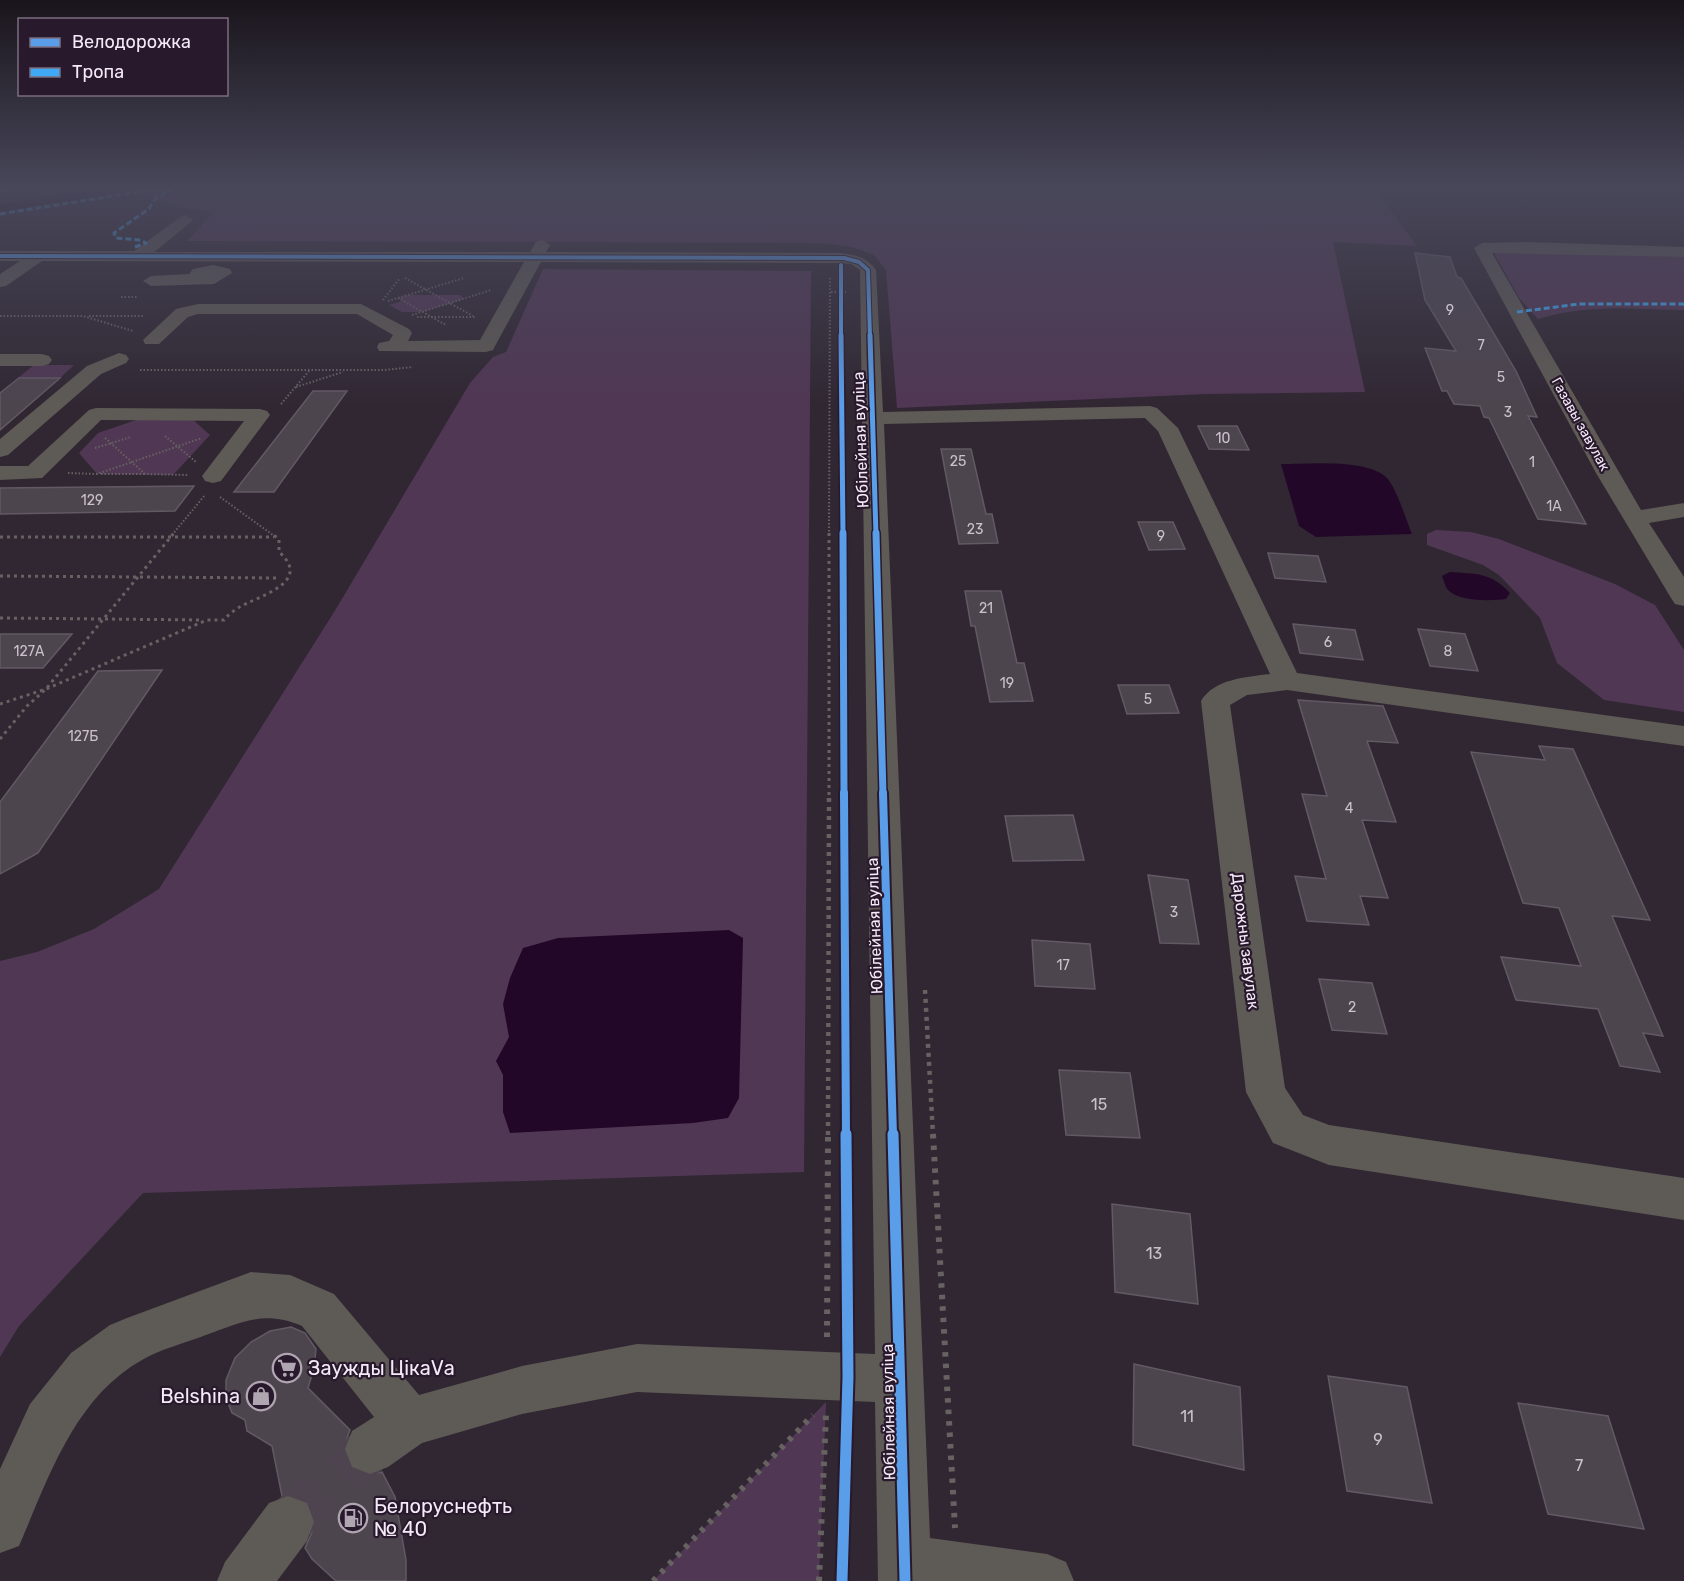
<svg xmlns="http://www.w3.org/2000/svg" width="1684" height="1581" font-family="Rubik,sans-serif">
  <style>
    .green { fill: #503754 }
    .water { fill: #230728 }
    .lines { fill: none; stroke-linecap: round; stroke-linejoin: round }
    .canal { fill: #230728; fill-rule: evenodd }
    .building { fill: #4d454e; stroke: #615963; stroke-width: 1.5 }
    .minor-tunnel { stroke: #4e4450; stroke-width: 47; stroke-dasharray: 47 24; stroke-linecap: butt }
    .path-far3 { stroke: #676262; stroke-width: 2; stroke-dasharray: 1.5 2; stroke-linecap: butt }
    .path-far2 { stroke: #676262; stroke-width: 3; stroke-dasharray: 3 4; stroke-linecap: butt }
    .path-far1 { stroke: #676262; stroke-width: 4.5; stroke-dasharray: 4 5; stroke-linecap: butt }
    .path { stroke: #676262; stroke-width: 6; stroke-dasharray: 4.5 7; stroke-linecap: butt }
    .minor { fill: #5e5a55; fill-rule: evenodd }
    .quiet { stroke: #3fa9f5; stroke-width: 3; stroke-dasharray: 6 3; stroke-linecap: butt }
    .cycleway-far4-casing { stroke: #29192c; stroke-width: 6 }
    .cycleway-far3-casing { stroke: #29192c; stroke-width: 8 }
    .cycleway-far2-casing { stroke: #29192c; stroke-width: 10 }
    .cycleway-far1-casing { stroke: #29192c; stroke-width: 12 }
    .cycleway-casing { stroke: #29192c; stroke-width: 15 }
    .cycleway-far4 { stroke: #5a9eea; stroke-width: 4 }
    .cycleway-far3 { stroke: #5a9eea; stroke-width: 5 }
    .cycleway-far2 { stroke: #5a9eea; stroke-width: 7 }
    .cycleway-far1 { stroke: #5a9eea; stroke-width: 8 }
    .cycleway { stroke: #5a9eea; stroke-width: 11 }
    .labels { text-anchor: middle; stroke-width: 4.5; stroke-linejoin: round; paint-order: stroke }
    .number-label { font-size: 14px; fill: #cbc1cd }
    .far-street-label { font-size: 14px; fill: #f5eaf7; stroke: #29192c }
    .street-label { font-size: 16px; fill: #f5eaf7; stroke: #29192c }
    .near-number-label { font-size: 16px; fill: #cbc1cd }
    .near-poi-label { font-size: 20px; fill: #f5eaf7; stroke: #29192c; text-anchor: start }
  </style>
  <rect width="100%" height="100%" fill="#302732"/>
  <g class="green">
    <path d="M171 185H1372L1417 246 1333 242 1365 392 1206 394 897 408 886 270 874 255 852 247 821 243 187 241 214 212 180 207 136 191Z"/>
    <path d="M1493 251 1684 257V310C1635 309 1585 304 1538 319L1519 298Z"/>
    <path d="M543 269 811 271 804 1172 143 1193 19 1326 0 1357V961L37 952 94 929 159 889 336 609 470 383 493 357 506 352Z"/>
    <path d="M408 295H460L465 299 422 312H402L389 305 402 301 398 298Z"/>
    <path d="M34 365H74L60 378H18Z"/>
    <path d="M142 418H191L210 435 173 475 97 474 79 453 98 433Z"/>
    <path d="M1436 530 1471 532 1499 539 1615 584 1655 605 1684 650V712L1604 700 1557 663 1540 618 1499 575 1483 565 1427 545V534Z"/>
    <path d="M826 1402 819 1581H653Z"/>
  </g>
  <g class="water">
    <path d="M1281 464C1308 464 1367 458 1387 478 1397 489 1406 520 1412 534L1316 537 1299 526Z"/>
    <path d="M1450 572C1476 574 1491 572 1510 593L1506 599C1490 601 1460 602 1448 590 1445 587 1444 580 1442 576Z"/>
    <path d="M729 930 743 938 739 1098 728 1118 693 1123 510 1133 503 1112V1075L496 1061 509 1037 503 1004 510 978 523 948 558 938Z"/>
  </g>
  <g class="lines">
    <path class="canal" d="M112 185H144L137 189 0 212V204Z"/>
  </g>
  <g class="building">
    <path d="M1415 253 1450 257 1457 277 1461 278 1516 371 1537 417 1528 416 1586 524 1538 519 1489 418 1484 417 1480 406 1454 404 1447 391H1442L1425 348 1456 351 1425 300Z"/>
    <path d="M19 378H60L0 430V393Z"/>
    <path d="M313 391H347L274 492H234Z"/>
    <path d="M1198 426H1237L1249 450 1209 449Z"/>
    <path d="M941 449H971L986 514H992L998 543 959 544Z"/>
    <path d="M194 486 175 511 0 514V488Z"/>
    <path d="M1138 522H1173L1185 549 1149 550Z"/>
    <path d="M1268 553 1318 556 1326 582 1275 578Z"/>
    <path d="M965 591H1001L1017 663H1024L1033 701 990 702 975 626H971Z"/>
    <path d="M1293 624 1355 630 1363 660 1300 653Z"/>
    <path d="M1418 629 1465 634 1478 671 1430 666Z"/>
    <path d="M0 634H72L43 668H0Z"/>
    <path d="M162 670 38 853 0 874V802L98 671Z"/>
    <path d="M1118 685H1169L1179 713 1127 714Z"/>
    <path d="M1298 700 1383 706 1398 743 1367 741 1396 822 1362 820 1388 898 1360 896 1369 925 1307 921 1295 876 1326 879 1302 794 1327 796Z"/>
    <path d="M1539 746 1573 749 1650 920 1612 916 1663 1036 1643 1033 1660 1072 1620 1066 1598 1009 1516 1000 1501 957 1581 966 1559 908 1523 903 1471 752 1545 760Z"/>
    <path d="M1073 815 1084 860 1013 861 1005 816Z"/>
    <path d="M1148 875 1188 880 1199 944 1160 943Z"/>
    <path d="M1032 940 1090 944 1095 989 1035 986Z"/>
    <path d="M1319 979 1372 983 1387 1034 1332 1030Z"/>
    <path d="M1059 1070 1130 1073 1140 1138 1066 1135Z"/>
    <path d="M1112 1204 1190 1214 1198 1304 1115 1292Z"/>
    <path d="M291 1327 305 1333 316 1349 314 1368 308 1388 350 1430 343 1448 350 1468 369 1476 382 1472 395 1497 406 1560V1581H336L312 1559 305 1548 316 1523 309 1502 289 1494 282 1496 272 1446 247 1431 245 1420 232 1413 226 1398V1380L235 1358 251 1342 270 1331Z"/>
    <path d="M1134 1364 1240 1387 1244 1470 1133 1445Z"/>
    <path d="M1328 1376 1407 1387 1432 1503 1347 1491Z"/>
    <path d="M1518 1403 1608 1416 1644 1529 1548 1514Z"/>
  </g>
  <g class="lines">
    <path class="minor-tunnel" d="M288 1522 370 1449"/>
    <g class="path-far3">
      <path d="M405 278 473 316"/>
      <path d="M831 292H846"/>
      <path d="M121 297H138"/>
      <path d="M398 298 446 325"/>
      <path d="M383 300 400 278"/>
      <path d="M388 301 464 278"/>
      <path d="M412 315 491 290"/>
      <path d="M0 316H83L133 331"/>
      <path d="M89 316H145"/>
      <path d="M417 317H475"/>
      <path d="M140 370H384L413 367"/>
      <path d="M296 387 343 372"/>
      <path d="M281 404 309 371"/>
      <path d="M165 436 196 462"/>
      <path d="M105 438 145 474 188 475"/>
      <path d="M95 448 131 437"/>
      <path d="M68 473 97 474 202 438"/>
      <path d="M101 474H145"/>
      <path d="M220 497 273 535"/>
      <path d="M172 535 205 495"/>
      <path d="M829 535 830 277"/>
    </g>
    <g class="path-far2">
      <path d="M0 537H274"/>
      <path d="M0 576 278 578"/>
      <path d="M0 618 203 620"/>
      <path d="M0 704 46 689 207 620H224C228 615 233 611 238 608 257 596 314 583 279 552V539L271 533"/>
      <path d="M0 739 27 706 46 689 174 533"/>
      <path d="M829 795V533"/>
    </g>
    <g class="path-far1">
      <path d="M925 990 933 1135"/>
      <path d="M828 1135 829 793"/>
    </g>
    <g class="path">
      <path d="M933 1134 955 1528"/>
      <path d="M827 1337 828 1134"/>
      <path d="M653 1581 813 1415"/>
      <path d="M819 1581 826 1414"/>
    </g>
    <g class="minor">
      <path d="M0 185H31L29 188 0 193Z"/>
      <path d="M185 215 193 220 190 223 154 252H530L536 242 542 240 550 245 546 252 840 253C856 255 867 257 876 270L883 412 1150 406 1157 408 1178 428 1297 673 1684 726V746L1287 690 1247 695 1230 705 1285 1088 1303 1115 1329 1125 1684 1178V1220L1329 1165 1273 1143 1246 1092 1201 701C1214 679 1246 677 1270 674L1158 431 1145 418 884 424 930 1538 1047 1554 1066 1562 1074 1581H878L875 1402 637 1392 522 1414 422 1443 388 1467 370 1474 352 1467 345 1449 352 1431 374 1417 302 1326C264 1310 241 1322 206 1335 185 1343 161 1349 142 1360 74 1398 48 1479 19 1546L0 1553V1469L30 1404 71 1353 110 1325 127 1318 251 1272 290 1275 334 1294 419 1395 522 1366 637 1344 875 1354 860 270 851 264 840 263 541 262 495 346 493 350 486 352 379 351 377 347 379 343 389 341 393 335 357 314H198L188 317 159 344H145L143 340 176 309 198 304H361L409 329 412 333 408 341 480 340 524 262 42 261 6 286 0 287V274L20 261H0V251H134L180 217Z"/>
      <path d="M1526 242 1684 247V257L1492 253 1641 510 1684 503V517L1649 523 1684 577V606L1675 604 1671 598 1596 473 1474 248 1482 243Z"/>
      <path d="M213 265 230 269 232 273 214 284 151 286 143 281 151 276 189 274 193 269Z"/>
      <path d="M119 353 126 355 129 359 126 363 101 374 8 455 0 457V439L87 366Z"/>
      <path d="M0 354H42L49 356 52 360 49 364 42 366H0Z"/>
      <path d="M96 408 260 409 267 411 270 415 221 481 213 483 205 481 202 476 244 421 101 420 42 478 0 480V466H28L89 410Z"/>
      <path d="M288 1496 307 1503 314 1522 307 1541 277 1581H217L225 1562 269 1503Z"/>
    </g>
    <g class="quiet">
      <path d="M0 214 182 185"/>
      <path d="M135 247 146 243 139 240 116 238 114 233 149 209 155 199 170 190"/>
      <path d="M1517 312 1579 304H1684"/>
    </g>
    <g class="cycleway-far4-casing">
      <g id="cycleway-far4">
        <path d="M0 256 844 258 859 262 868 270 870 337"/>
        <path d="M841 265V337"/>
      </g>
    </g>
    <g class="cycleway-far3-casing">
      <g id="cycleway-far3">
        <path d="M841 335 843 535"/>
        <path d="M870 335 876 535"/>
      </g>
    </g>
    <g class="cycleway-far2-casing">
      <g id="cycleway-far2">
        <path d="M843 533 844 795"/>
        <path d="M876 533 883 795"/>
      </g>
    </g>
    <g class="cycleway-far1-casing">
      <g id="cycleway-far1">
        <path d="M844 793 846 1135"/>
        <path d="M883 793 893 1135"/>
      </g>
    </g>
    <g class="cycleway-casing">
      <g id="cycleway">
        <path d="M893 1134 905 1581"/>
        <path d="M842 1581 848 1377 846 1134"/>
      </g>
    </g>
    <use href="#cycleway-far4" class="cycleway-far4"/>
    <use href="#cycleway-far3" class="cycleway-far3"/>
    <use href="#cycleway-far2" class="cycleway-far2"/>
    <use href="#cycleway-far1" class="cycleway-far1"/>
    <use href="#cycleway" class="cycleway"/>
  </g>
  <linearGradient id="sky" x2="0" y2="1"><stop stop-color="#1a151c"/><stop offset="0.46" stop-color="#48475a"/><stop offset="1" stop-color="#48475a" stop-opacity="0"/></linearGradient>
  <rect width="1684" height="406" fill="url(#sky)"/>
  <defs>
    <g id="supermarket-ring" transform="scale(1.5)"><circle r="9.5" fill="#29192c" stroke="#b0a6b2" stroke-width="1.5"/><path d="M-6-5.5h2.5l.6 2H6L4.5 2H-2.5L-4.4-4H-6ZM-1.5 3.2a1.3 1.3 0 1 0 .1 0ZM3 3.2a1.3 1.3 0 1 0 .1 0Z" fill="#b0a6b2"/></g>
    <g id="shop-ring" transform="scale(1.5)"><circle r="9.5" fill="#29192c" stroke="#b0a6b2" stroke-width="1.5"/><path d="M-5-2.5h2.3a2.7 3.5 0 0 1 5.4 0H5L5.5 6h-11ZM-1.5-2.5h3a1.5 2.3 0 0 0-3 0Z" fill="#b0a6b2"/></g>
    <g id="fuel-ring" transform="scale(1.5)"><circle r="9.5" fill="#29192c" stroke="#b0a6b2" stroke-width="1.5"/><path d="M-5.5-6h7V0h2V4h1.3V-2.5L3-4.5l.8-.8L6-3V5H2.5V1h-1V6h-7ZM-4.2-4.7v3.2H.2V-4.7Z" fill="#b0a6b2"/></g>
  </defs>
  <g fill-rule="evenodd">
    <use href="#supermarket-ring" x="287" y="1368"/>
    <use href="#shop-ring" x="261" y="1396"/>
    <use href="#fuel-ring" x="353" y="1518"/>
  </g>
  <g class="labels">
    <g class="number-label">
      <text x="1450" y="315">9</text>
      <text x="1481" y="350">7</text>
      <text x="1501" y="382">5</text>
      <text x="1508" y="417">3</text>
      <text x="1223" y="443">10</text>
      <text x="958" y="466">25</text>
      <text x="1532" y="467">1</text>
      <text x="92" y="505">129</text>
      <text x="1554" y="511">1А</text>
      <text x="975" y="534">23</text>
      <text x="1161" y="541">9</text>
      <text x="986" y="613">21</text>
      <text x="1328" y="647">6</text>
      <text x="29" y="656">127А</text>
      <text x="1448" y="656">8</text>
      <text x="1007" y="688">19</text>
      <text x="1148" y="704">5</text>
      <text x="83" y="741">127Б</text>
      <text x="1349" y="813">4</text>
      <text x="1174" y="917">3</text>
      <text x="1063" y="970">17</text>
      <text x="1352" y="1012">2</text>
    </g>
    <g class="far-street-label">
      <text transform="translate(1581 424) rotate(61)" y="5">Газавы завулак</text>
    </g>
    <g class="street-label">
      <text transform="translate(860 440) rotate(-92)" y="6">Юбілейная вуліца</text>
      <text transform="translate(874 926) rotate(-92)" y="6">Юбілейная вуліца</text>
      <text transform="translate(1246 941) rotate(83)" y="6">Дарожны завулак</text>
      <text transform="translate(888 1412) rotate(-91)" y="6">Юбілейная вуліца</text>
    </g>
    <g class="near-number-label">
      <text x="1099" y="1110">15</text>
      <text x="1154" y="1259">13</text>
      <text x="1187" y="1422">11</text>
      <text x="1378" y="1445">9</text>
      <text x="1579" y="1471">7</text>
    </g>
    <g class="near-poi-label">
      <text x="308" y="1375">Заужды ЦікаVа</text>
      <text x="240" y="1403" text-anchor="end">Belshina</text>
      <text x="374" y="1513">Белоруснефть<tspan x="374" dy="23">№ 40</tspan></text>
    </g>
  </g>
  <rect x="18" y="18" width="210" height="78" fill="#29192c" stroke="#7b6d7d" stroke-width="1.5"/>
  <rect x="30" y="38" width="30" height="9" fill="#5a9eea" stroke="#7b6d7d" stroke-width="1.5"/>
  <text x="72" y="48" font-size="18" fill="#f5eaf7">Велодорожка</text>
  <rect x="30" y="68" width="30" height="9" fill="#3fa9f5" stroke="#7b6d7d" stroke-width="1.5"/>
  <text x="72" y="78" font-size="18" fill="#f5eaf7">Тропа</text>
</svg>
